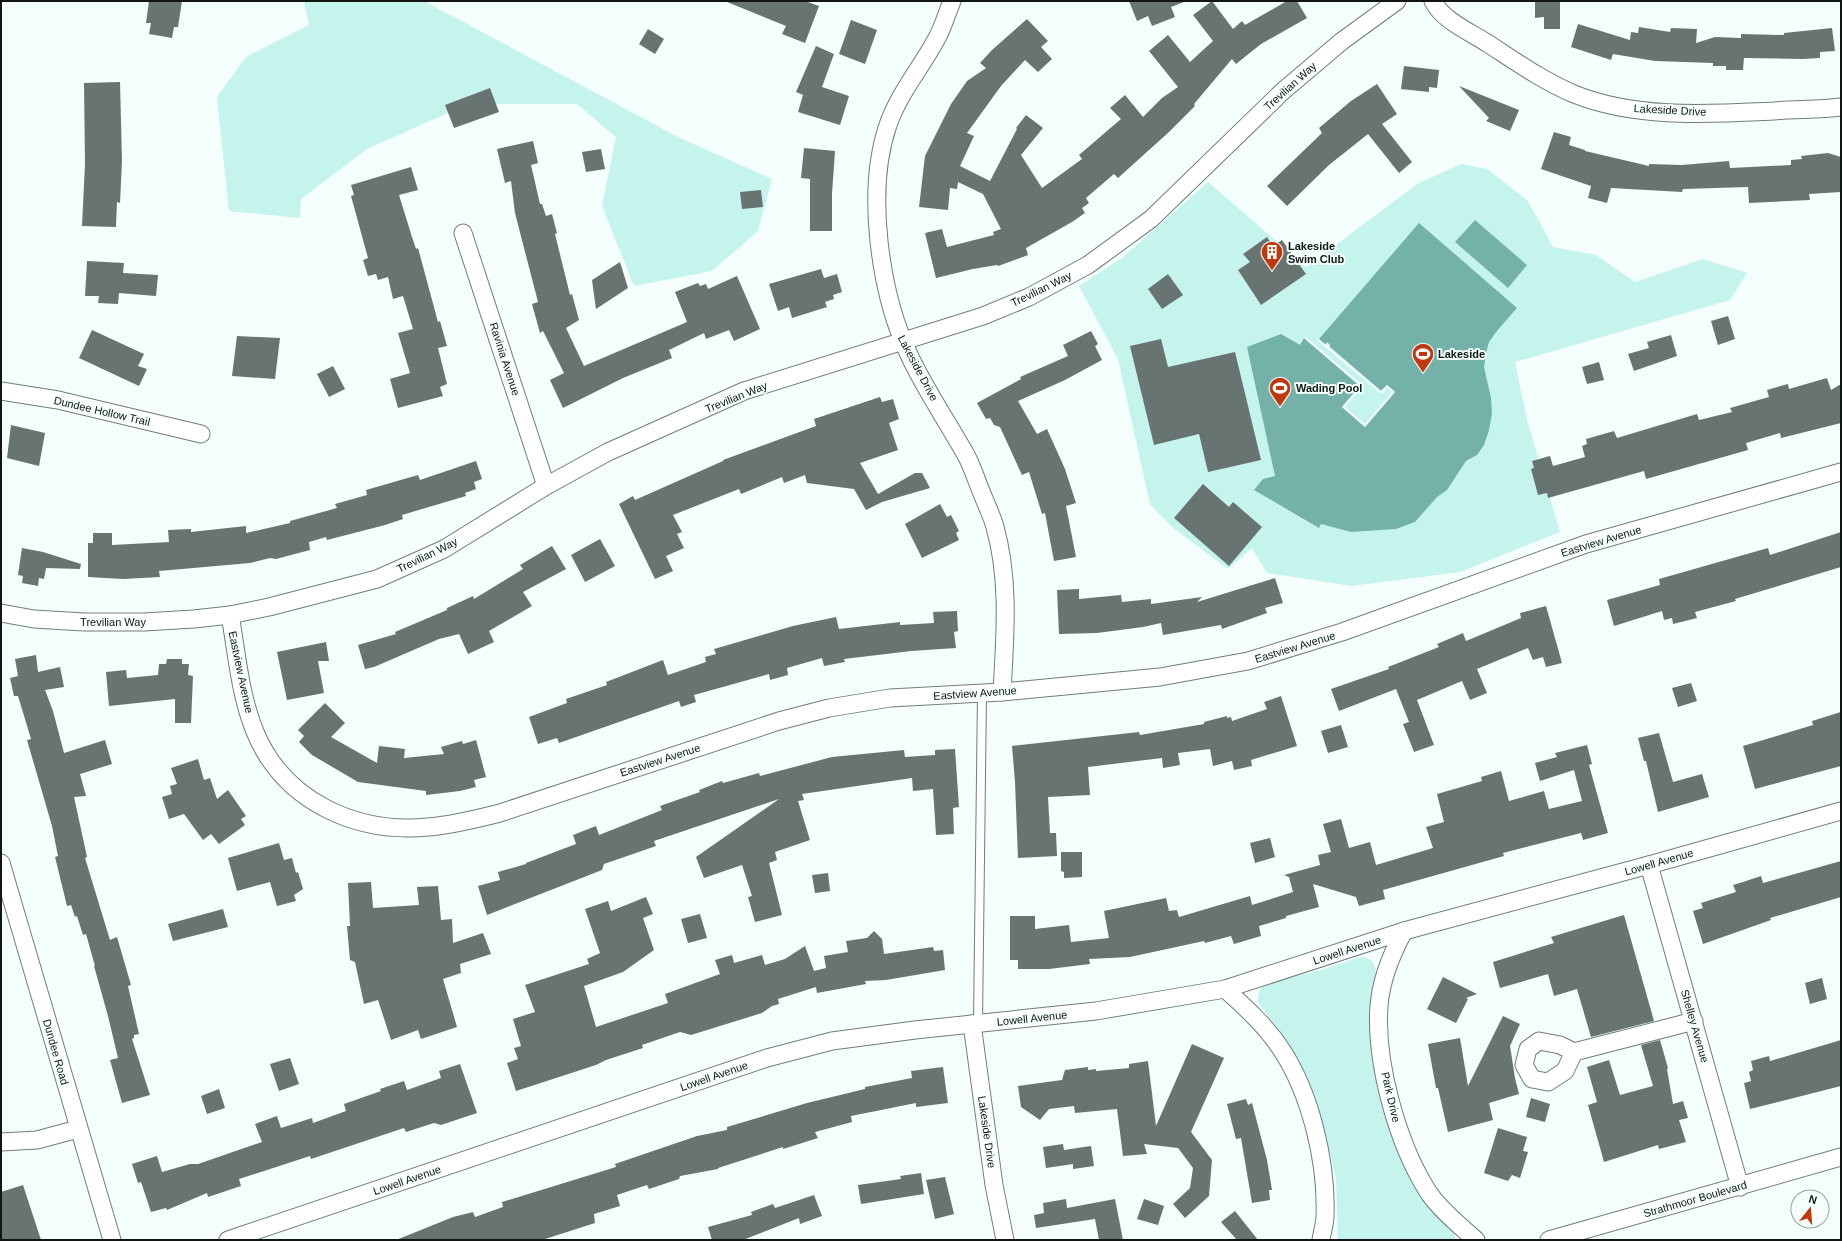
<svg xmlns="http://www.w3.org/2000/svg" width="1842" height="1241" font-family="Helvetica,sans-serif">
  <style>
    .green { fill: #c5f4ed }
    .water { fill: #74b2a9 }
    .pier { fill: #f3fefd }
    .building { fill: #687472 }
    .lines { fill: none; stroke-linecap: round; stroke-linejoin: round }
    .service-casing { stroke: #707d7b; stroke-width: 10 }
    .minor-casing { stroke: #707d7b; stroke-width: 19 }
    .service { stroke: #fff; stroke-width: 8 }
    .minor { stroke: #fff; stroke-width: 17 }
    .labels { text-anchor: middle; stroke-width: 4; stroke-linejoin: round; paint-order: stroke }
    .street-label { font-size: 11px; fill: #111615; stroke: #f3fefd }
    .poi-label { font-size: 11px; font-weight: bold; fill: #111615; stroke: #f3fefd; text-anchor: start }
  </style>
  <rect width="100%" height="100%" fill="#f3fefd"/>
  <g class="green">
    <path d="M304 1H424L678 137 772 179 758 231 712 271 634 286 602 206 616 137 577 104H468L367 149 301 199 300 218 229 211 217 97 246 57 309 25Z"/>
    <path d="M1461 164 1487 169 1528 201 1553 247 1596 255 1635 282 1703 259 1747 273 1730 300 1515 362 1527 420 1560 532 1460 572 1352 586 1267 573 1252 548 1228 569 1172 527 1150 504 1118 359 1079 286 1122 258 1208 182 1306 267 1419 183Z"/>
    <path d="M1364 957C1371 959 1374 962 1376 970L1371 1004V1034L1374 1062 1386 1117 1396 1145 1415 1186 1422 1197 1454 1231 1455 1240H1338L1336 1178 1320 1114 1311 1088 1291 1047 1258 1002C1258 993 1259 989 1266 984L1325 969 1357 958Z"/>
  </g>
  <g class="water">
    <path d="M1475 220 1527 265 1508 288 1455 242Z"/>
    <path d="M1419 223 1517 308 1496 332 1489 342 1486 353 1484 367 1491 398 1492 414 1489 430 1484 445 1477 455 1466 461 1447 490 1437 497 1415 522 1396 529 1351 532 1321 524 1319 528 1254 490 1263 479 1275 476 1247 347 1281 334 1300 345 1304 338 1360 386 1342 407 1365 427 1395 392 1387 385 1381 391 1329 346 1327 343 1326 345 1319 339Z"/>
  </g>
  <path class="pier" d="M1306 337 1362 385V387L1345 407 1365 424 1392 392 1387 388 1383 393H1380L1318 341 1317 338 1326 345 1327 342 1330 345 1329 347 1381 391 1387 385 1395 392 1365 427 1342 407 1360 386 1304 338Z"/>
  <g class="building">
    <path d="M149 1H182L178 27H174L172 38 149 34 151 23H146Z"/>
    <path d="M805 1 819 6 805 43 782 34 786 26 727 2Z"/>
    <path d="M1129 1H1183L1184 2 1171 7 1175 17 1152 26 1148 16 1137 21Z"/>
    <path d="M1212 1 1233 29 1242 21 1245 25 1287 1H1297L1307 18 1261 44 1236 64 1232 59 1194 104 1195 106 1169 132 1118 178 1114 174 1086 198 1089 203 1082 208 1085 213 1072 222 1026 248 1028 255 998 266 997 265 973 269 936 278 925 233 942 229 947 247 994 235 993 232 1001 229 983 194 958 182 957 189 950 188 948 210 919 207 925 156 951 104 967 81 986 68 980 63 992 50 1027 19 1048 41 1041 47 1052 59 1038 72 1025 60 1001 86 967 133 974 136 960 166 990 181 1017 129 1016 128 1026 115 1043 128 1021 155 1042 188 1082 159 1079 155 1121 119 1110 108 1125 95 1143 117 1162 98 1178 87 1149 51 1168 35 1190 62 1213 41 1193 15Z"/>
    <path d="M1535 1H1560V29H1544V17L1535 18Z"/>
    <path d="M851 20 877 30 865 64 839 54Z"/>
    <path d="M1578 24 1630 40 1631 32 1638 33 1639 27 1670 32 1671 28 1697 29 1696 43 1715 37 1741 38V34L1784 35V33L1832 28 1835 51 1820 52V58L1803 59 1744 58 1743 70H1726V66H1713V63L1655 61 1613 54 1611 60 1571 47Z"/>
    <path d="M648 29 664 39 655 54 639 44Z"/>
    <path d="M816 46 834 54 822 87 849 96 840 125 798 112 803 95 796 92Z"/>
    <path d="M1404 66 1439 70 1437 88 1429 87V92L1401 89Z"/>
    <path d="M120 82 122 161 120 203 117 202 116 227 82 226 85 164 84 83Z"/>
    <path d="M1377 84 1397 114 1382 124 1412 162 1399 173 1368 134 1329 165 1287 206 1267 186 1322 133 1319 128 1351 101Z"/>
    <path d="M1459 86 1519 110 1510 131 1486 121 1489 118Z"/>
    <path d="M490 88 499 112 454 128 445 105Z"/>
    <path d="M1554 132 1571 137 1569 145 1585 150V151L1649 166V164L1682 165 1729 161 1730 168 1791 165V160L1802 159 1801 156 1828 153 1841 157V192L1809 194 1810 200 1749 203 1748 187 1683 189 1682 192 1611 188 1607 203 1588 198 1591 186 1541 169Z"/>
    <path d="M533 141 538 163 531 165 540 204H542L546 216 552 214 557 233 555 234 570 295 572 294 579 320 566 328 584 366 687 322 675 292 698 283 700 286 706 284 708 289 737 276 760 329 734 341 729 330 706 339 704 333 669 350 672 358 623 378 563 408 550 380 564 373 543 331 540 333 532 304 538 302 515 213 511 181 505 183 497 149Z"/>
    <path d="M804 148 835 151 832 194V231H810V179L801 178Z"/>
    <path d="M601 149 605 169 586 172 582 152Z"/>
    <path d="M411 167 418 190 399 195 412 237 416 249 418 248 438 322 440 321 447 346 438 348 447 384 440 387 443 396 398 408 390 379 410 373 398 333 413 329 403 296 393 299 388 277 378 280 376 274 368 276 363 260 368 258 351 196 354 195 351 185Z"/>
    <path d="M761 190 763 207 742 209 740 192Z"/>
    <path d="M1267 237 1273 246 1282 240 1306 274 1261 305 1238 270 1250 262 1243 254Z"/>
    <path d="M87 261 124 263 123 273 158 275 156 296 119 293 118 304 98 303 99 296H85Z"/>
    <path d="M620 262 628 288 596 309 592 280Z"/>
    <path d="M821 269 824 278 837 274 842 292 833 295 834 299 825 302 827 307 792 318 789 307 778 311 769 284Z"/>
    <path d="M1168 274 1183 295 1162 309 1148 289Z"/>
    <path d="M1728 316 1735 339 1718 345 1711 321Z"/>
    <path d="M92 330 144 354 138 366 147 369 139 386 79 358Z"/>
    <path d="M1091 331 1098 344 1095 346 1102 360 1065 380 1018 401 1037 434 1047 429 1065 469 1076 503 1066 506 1076 557 1054 561 1045 513 1042 514 1029 472 1022 475 1000 427 994 425 990 418 986 419 977 403 1021 379 1020 377 1068 356 1063 345Z"/>
    <path d="M1671 335 1677 356 1634 371 1628 354 1649 348 1647 342Z"/>
    <path d="M237 336 280 338 275 379 232 376Z"/>
    <path d="M1161 339 1168 367 1235 352 1261 460 1208 472 1199 434 1154 445 1130 346Z"/>
    <path d="M1599 362 1604 380 1587 384 1582 367Z"/>
    <path d="M333 366 345 389 329 397 317 374Z"/>
    <path d="M1827 378 1831 390 1841 384V423L1781 438 1780 433 1746 443 1748 450 1646 479 1644 471 1548 498 1547 493 1538 495 1531 469 1534 468 1532 461 1550 456 1553 466 1585 457 1582 446 1587 444 1586 439 1614 431 1617 438 1697 414 1699 420 1732 412 1730 408 1769 397 1767 390 1788 384 1789 389Z"/>
    <path d="M880 397 882 402 893 399 899 419 889 423 898 450 860 463 878 494 915 473H922L930 488 882 502 866 510 854 489 807 483 805 475 784 483 782 477 741 494 739 489 673 515 682 532 677 534 684 548 666 556 673 571 655 579 619 504 633 496 635 500 723 461V460L816 426 814 419Z"/>
    <path d="M11 425 45 433 39 466 7 458Z"/>
    <path d="M476 461 482 479 474 482 476 489 465 493 466 496 402 515 403 519 385 525 327 540 326 537 309 542 310 550 276 559 270 558 250 563 159 571 160 577 123 579 88 577V543H93V533H112V545L169 542 168 530 191 529V532L246 526V533L290 523V521L337 508 335 504 367 495 366 490 418 475 420 480Z"/>
    <path d="M1203 484 1229 507 1233 502 1262 527 1229 566 1174 518Z"/>
    <path d="M940 504 947 517 951 515 959 531 956 533 959 540 922 558 905 524Z"/>
    <path d="M1841 532V567L1735 599 1736 601 1695 612 1697 618 1673 624 1672 618 1664 620 1662 611 1614 626 1607 600 1660 585 1659 579 1768 548 1770 555Z"/>
    <path d="M600 539 615 566 585 582 571 555Z"/>
    <path d="M552 546 566 569 523 592 532 606 489 631 494 642 468 654 459 634 439 639 374 667 365 669 358 645 396 634 395 632 447 610V608L473 596 474 599 523 569 520 565Z"/>
    <path d="M22 548 43 552 81 564 80 569 46 568 44 579 39 578 38 586 22 583 23 576 18 575Z"/>
    <path d="M1275 578 1283 603 1265 608 1267 613 1222 629 1221 625 1163 635 1161 623 1143 627 1097 633 1059 634 1057 590 1079 589V599L1121 595 1122 602 1151 599V604L1202 597 1197 602Z"/>
    <path d="M1546 606 1562 663 1546 667 1543 657 1533 660 1528 648 1477 669 1487 693 1470 700 1462 681 1417 700 1434 745 1414 752 1403 724 1409 722 1396 689 1339 711 1331 689 1389 669 1388 667 1439 647 1437 644 1463 633 1466 641 1521 618 1520 613Z"/>
    <path d="M957 611 958 631 954 632 956 648 911 651 844 659 845 662 824 666 822 658 787 668 788 675 770 680 769 674 694 695 696 702 681 707 679 701 559 743 557 738 538 744 529 717 567 703 566 699 607 685 606 682 663 660 668 675 706 662 705 657 716 654 714 649 793 626 836 617 839 629 900 622V625L934 623 933 612Z"/>
    <path d="M326 642 329 661H318L324 693 287 700 277 652Z"/>
    <path d="M36 655 38 672 60 667 64 687 45 690 53 711 64 753 105 740 112 764 80 774 86 796 74 797 87 857 85 858 110 940 117 937 131 985 128 986 139 1034 134 1035V1038L132 1039 150 1095 122 1103 110 1060 118 1058 108 1016 94 966H95L86 934 83 935 77 916 75 917 71 905 67 906 55 857 58 856 52 826 27 740 31 739 18 696H14L10 678 18 676 15 659Z"/>
    <path d="M167 659H182V664H189L188 675 193 676 191 723H175V699L109 706 106 672 126 670 127 678 158 675 159 664H166Z"/>
    <path d="M1691 683 1697 701 1678 707 1672 688Z"/>
    <path d="M1281 696 1297 746 1251 760 1252 766 1234 770 1232 761 1213 766 1210 749 1178 753 1180 765 1163 768 1162 758 1088 767 1090 795 1048 797 1050 833H1056L1057 856 1018 858 1015 782 1012 746 1139 732 1140 735 1204 724V722L1227 716V718L1231 717 1232 721 1267 709 1264 702Z"/>
    <path d="M325 703 345 723 331 737 377 763 379 746 405 749 404 758 444 754 441 747 462 741 463 744 476 740 486 777 474 780 476 787 460 791 426 795V791L358 782 312 755 299 742 304 736 298 730Z"/>
    <path d="M1841 712V766L1755 789 1743 746 1813 725 1812 721Z"/>
    <path d="M1341 725 1348 747 1328 753 1321 731Z"/>
    <path d="M1659 733 1673 782 1702 774 1709 797 1658 812 1646 761H1644L1638 738Z"/>
    <path d="M1587 745 1592 764 1589 765 1608 833 1583 840 1581 833 1503 853 1504 856 1383 890 1385 899 1359 906 1356 897 1313 884 1319 907 1286 916V918L1259 926 1261 936 1234 944 1231 936 1205 943 1204 941 1130 957 1089 959 1090 964 1049 969H1018V960H1010V916H1035V929L1069 925 1071 942 1109 938 1104 911 1166 898 1169 911 1177 910 1179 917 1250 896 1252 905 1293 892 1289 877 1284 875 1320 865 1318 855 1331 852 1323 824 1341 819 1349 848 1370 842 1376 865 1433 848 1426 827 1444 822 1437 794 1482 781 1481 777 1501 771 1509 801 1544 791 1549 809 1582 801 1574 770 1540 781 1535 763 1557 757 1555 753Z"/>
    <path d="M955 749 959 807 953 808 954 834 936 835 933 789 913 791 912 778 802 794 804 800 798 801 810 840 775 852 777 860 769 863 782 915 755 922 748 897 752 896 742 865 704 878 696 857 779 799 654 841 656 846 604 864 602 870 487 915 478 886 500 880 498 872 526 864V863L576 844 573 835 596 826 599 835 662 810 660 806 700 792 699 790 722 781 723 783 759 773 760 776 832 757 904 750 905 757 935 755V750Z"/>
    <path d="M198 759 204 780 210 778 217 799 228 790 246 816 241 819 245 825 219 844 211 834 203 840 184 814 169 819 162 797 172 794 170 786 177 784 171 768Z"/>
    <path d="M1270 838 1275 857 1255 863 1250 843Z"/>
    <path d="M279 843 284 860 292 858 296 873 298 872 303 889 294 895 296 901 277 906 270 882 237 891 228 858Z"/>
    <path d="M1061 852H1082V877L1064 878V872L1061 871Z"/>
    <path d="M1841 861V897L1770 918 1771 920 1703 944 1693 911 1703 908 1701 903 1736 892 1733 885 1743 882 1761 876 1763 883Z"/>
    <path d="M828 873 830 891 815 893 812 875Z"/>
    <path d="M371 882 373 908 419 905 417 887 438 886 441 920 452 919 453 943 483 933 491 954 460 964 461 973 443 979 457 1027 421 1039 418 1030 391 1040 378 1000 364 1004 355 962 350 960 347 926H350L348 883Z"/>
    <path d="M646 897 653 914 643 918 654 950 623 972 584 986 596 1027 668 1003 665 994 720 974 715 960 732 955 734 963 762 955 765 965 785 959 805 946 814 971 826 968 824 956 848 952 846 941 867 938 874 931 882 939 884 954 933 947 934 951 943 950 945 970 886 980 865 981 866 984 817 993 816 987 778 999 779 1004 772 1006 762 1013 691 1035 680 1032 642 1045 643 1048 606 1060 596 1065 516 1091 507 1063 518 1059 514 1048 521 1046 513 1019 535 1012 525 985 589 964 587 959 600 953 585 909 608 901 611 911Z"/>
    <path d="M223 909 228 927 173 941 168 924Z"/>
    <path d="M700 914 707 938 688 943 681 919Z"/>
    <path d="M1624 915 1654 1021 1591 1037 1577 989 1554 996 1548 974 1500 988 1493 962 1554 943 1551 937Z"/>
    <path d="M1443 977 1477 994 1466 998 1468 999 1456 1023 1427 1009Z"/>
    <path d="M1822 978 1827 999 1810 1004 1805 983Z"/>
    <path d="M1503 1016 1520 1024 1510 1046 1515 1078 1519 1094 1489 1103 1493 1120 1448 1132 1438 1088H1436L1428 1044 1460 1038 1468 1086Z"/>
    <path d="M1660 1040 1668 1068 1667 1069 1673 1104 1683 1101 1688 1118 1679 1120 1686 1142 1659 1149 1658 1145 1604 1162 1588 1105 1597 1102 1587 1067 1609 1060 1620 1095 1653 1086 1641 1045Z"/>
    <path d="M1841 1040V1086L1750 1109 1744 1083 1751 1081 1749 1072 1753 1070 1751 1061 1769 1056 1770 1061Z"/>
    <path d="M1192 1044 1224 1058 1191 1132 1212 1160 1209 1196 1185 1218 1173 1204 1190 1188 1193 1168 1178 1148 1144 1144 1147 1154 1123 1156 1117 1109 1075 1113 1074 1106 1049 1109 1040 1120 1021 1107 1018 1086 1062 1080 1065 1070 1088 1067V1070L1096 1069V1071L1129 1068V1064L1148 1061 1156 1126Z"/>
    <path d="M290 1058 299 1084 279 1091 270 1064Z"/>
    <path d="M460 1064 477 1113 441 1125 434 1123 406 1132 404 1128 311 1159 310 1156 239 1179 241 1186 208 1197 207 1193 167 1210 166 1208 151 1212 141 1182 138 1183 132 1164 157 1156 162 1172 190 1164H198L262 1142 255 1124 277 1116 281 1128 312 1118 313 1123 346 1111 344 1104 381 1091 380 1089 404 1081 407 1090 441 1078 439 1071Z"/>
    <path d="M943 1067 948 1103 916 1107V1103L851 1116 852 1122 815 1132 818 1138 783 1149V1147L718 1168V1169L680 1176 679 1179 649 1189 647 1185 617 1195 620 1206 594 1214 595 1223 542 1240H396L453 1217 473 1212 475 1217 503 1207 502 1202 616 1167 615 1164 697 1136 727 1130V1127L807 1103 865 1089V1087L912 1078 911 1071Z"/>
    <path d="M219 1089 225 1108 207 1114 201 1096Z"/>
    <path d="M1531 1098 1550 1104 1545 1122 1526 1117Z"/>
    <path d="M1246 1099 1248 1105 1252 1103 1267 1160 1272 1190H1269L1270 1200 1252 1203 1241 1138 1236 1139 1227 1104Z"/>
    <path d="M1498 1128 1527 1137 1523 1151 1528 1152 1520 1178 1512 1175 1508 1181 1484 1173Z"/>
    <path d="M1063 1144 1064 1150 1091 1146 1094 1166 1073 1169V1164L1046 1168 1043 1147Z"/>
    <path d="M921 1173 924 1194 861 1204 858 1185 901 1179 900 1176Z"/>
    <path d="M945 1177 954 1214 935 1219 926 1180Z"/>
    <path d="M23 1185 41 1240H1V1192Z"/>
    <path d="M814 1195 822 1216 800 1224 799 1218 743 1240H712L708 1227 752 1215 751 1212 773 1204 775 1208Z"/>
    <path d="M1066 1199 1067 1208 1115 1199 1123 1240H1099L1095 1219 1036 1228 1034 1215 1044 1213 1043 1203Z"/>
    <path d="M1144 1199 1164 1206 1158 1225 1137 1219Z"/>
    <path d="M1235 1211 1258 1240H1237L1221 1222Z"/>
  </g>
  <g class="lines">
    <g class="service-casing">
      <path id="service" d="M978 1023 982 693"/>
    </g>
    <g class="minor-casing">
      <g id="minor">
        <path d="M952 1C947 13 943 27 937 38 921 68 899 93 888 125 865 192 880 296 911 359 927 392 948 423 966 455 973 468 977 482 983 496 987 506 992 516 995 527 1010 581 1005 636 1002 692"/>
        <path d="M1433 1C1442 20 1470 32 1487 43 1515 61 1543 81 1574 94 1636 119 1709 114 1774 111 1796 109 1819 110 1841 107"/>
        <path d="M463 233 546 486"/>
        <path d="M1 391 58 400 201 434"/>
        <path d="M1 613 34 619 84 622H144L194 619 230 615 269 607 377 579 444 549 546 486 608 452 744 391 983 316 1029 297 1088 265 1151 219 1283 91 1342 41 1397 1"/>
        <path d="M230 615C237 654 240 697 256 734 285 802 357 834 428 827 453 825 476 819 500 813L779 721 829 708 890 698 1002 692 1160 677 1248 661 1342 632 1586 544 1841 472"/>
        <path d="M1 863 112 1240"/>
        <path d="M1649 865 1740 1187"/>
        <path d="M1404 931C1391 955 1381 979 1379 1006 1375 1062 1397 1142 1427 1190 1436 1206 1462 1228 1476 1240"/>
        <path d="M1225 989C1246 1008 1266 1026 1281 1049 1311 1094 1327 1163 1325 1216 1325 1224 1322 1232 1321 1240"/>
        <path d="M972 1024 994 1185 1005 1240"/>
        <path d="M1574 1052 1560 1045 1539 1041 1528 1049 1524 1065 1532 1079 1548 1082 1565 1071 1574 1052 1694 1021"/>
        <path d="M1 1142 37 1140 78 1129"/>
        <path d="M228 1240 767 1058 832 1041 915 1030 1096 1011 1225 989 1404 931 1649 865 1841 811"/>
        <path d="M1549 1240 1841 1157"/>
      </g>
    </g>
    <use href="#service" class="service"/>
    <use href="#minor" class="minor"/>
  </g>
  <defs>
    <g id="building-pin" transform="scale(1.15)"><path d="M0 17L-7.5 6A9.5 9.5 0 1 1 7.5 6Z" fill="#c1380f" stroke="#f3fefd"/><path d="M-4-6H4V6H1V3H-1V6H-4ZM-2.5-4.3h1.7v1.8h-1.7ZM.8-4.3h1.7v1.8H.8ZM-2.5-1h1.7V.8h-1.7ZM.8-1h1.7V.8H.8Z" fill="#fff"/></g>
    <g id="stadium-pin" transform="scale(1.15)"><path d="M0 17L-7.5 6A9.5 9.5 0 1 1 7.5 6Z" fill="#c1380f" stroke="#f3fefd"/><path d="M0-5a6.5 5 0 1 0 0 10a6.5 5 0 1 0 0-10ZM-3.5-1.8h7v3.6h-7Z" fill="#fff"/></g>
  </defs>
  <g fill-rule="evenodd">
    <use href="#building-pin" x="1272" y="252"/>
    <use href="#stadium-pin" x="1423" y="354"/>
    <use href="#stadium-pin" x="1280" y="388"/>
  </g>
  <g class="labels">
    <g class="street-label">
      <text transform="translate(1290 86) rotate(-42)" y="4">Trevilian Way</text>
      <text transform="translate(1670 110) rotate(3)" y="4">Lakeside Drive</text>
      <text transform="translate(1041 289) rotate(-26)" y="4">Trevilian Way</text>
      <text transform="translate(505 359) rotate(72)" y="4">Ravinia Avenue</text>
      <text transform="translate(918 368) rotate(62)" y="4">Lakeside Drive</text>
      <text transform="translate(736 397) rotate(-22)" y="4">Trevilian Way</text>
      <text transform="translate(102 411) rotate(13)" y="4">Dundee Hollow Trail</text>
      <text transform="translate(1601 541) rotate(-17)" y="4">Eastview Avenue</text>
      <text transform="translate(427 555) rotate(-26)" y="4">Trevilian Way</text>
      <text x="113" y="626">Trevilian Way</text>
      <text transform="translate(1295 647) rotate(-17)" y="4">Eastview Avenue</text>
      <text transform="translate(241 672) rotate(78)" y="4">Eastview Avenue</text>
      <text transform="translate(975 693) rotate(-4)" y="4">Eastview Avenue</text>
      <text transform="translate(660 760) rotate(-18)" y="4">Eastview Avenue</text>
      <text transform="translate(1659 862) rotate(-16)" y="4">Lowell Avenue</text>
      <text transform="translate(1347 950) rotate(-18)" y="4">Lowell Avenue</text>
      <text transform="translate(1032 1018) rotate(-6)" y="4">Lowell Avenue</text>
      <text transform="translate(1695 1026) rotate(74)" y="4">Shelley Avenue</text>
      <text transform="translate(56 1052) rotate(74)" y="4">Dundee Road</text>
      <text transform="translate(714 1076) rotate(-19)" y="4">Lowell Avenue</text>
      <text transform="translate(1391 1097) rotate(77)" y="4">Park Drive</text>
      <text transform="translate(987 1132) rotate(82)" y="4">Lakeside Drive</text>
      <text transform="translate(407 1180) rotate(-19)" y="4">Lowell Avenue</text>
      <text transform="translate(1695 1199) rotate(-16)" y="4">Strathmoor Boulevard</text>
    </g>
    <g class="poi-label">
      <text x="1288" y="250">Lakeside<tspan x="1288" dy="13">Swim Club</tspan></text>
      <text x="1438" y="358">Lakeside</text>
      <text x="1296" y="392">Wading Pool</text>
    </g>
  </g>
  <rect width="1842" height="1241" fill="none" stroke="#111615" stroke-width="4"/>
  <g transform="translate(1810 1209) rotate(17)"><circle r="19" fill="#f3fefd" stroke="#99a1a0"/>
  <path d="M0-3L7 15L0 10L-7 15Z" fill="#c1380f"/>
  <text y="-6" font-size="11" font-weight="bold" text-anchor="middle" fill="#111615">N</text>
  </g>
</svg>
